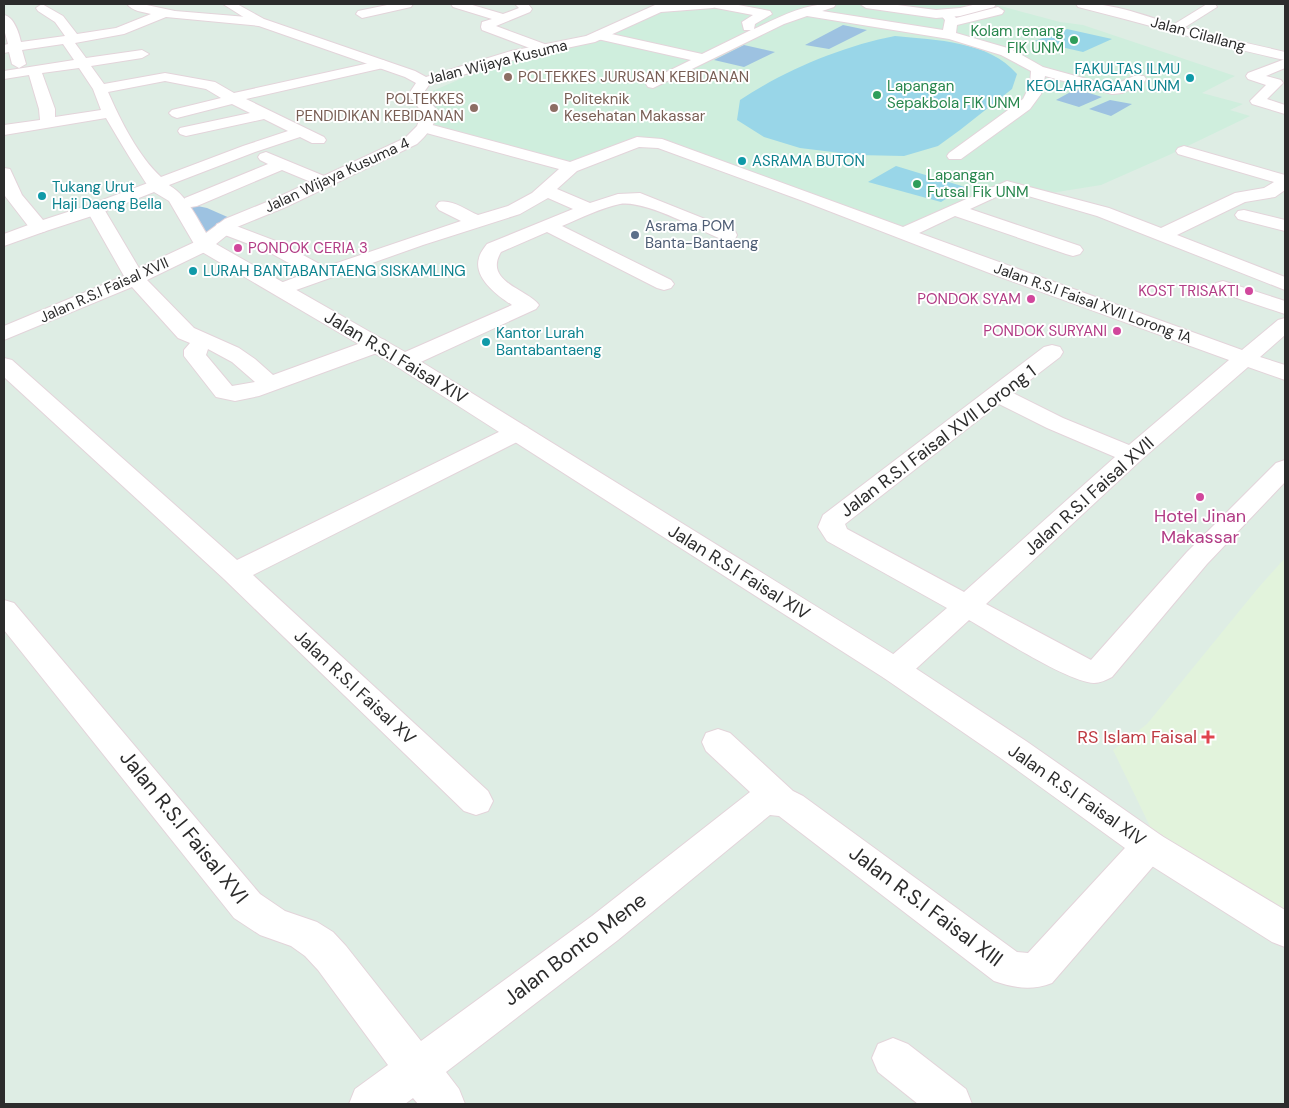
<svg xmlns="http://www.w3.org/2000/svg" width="1289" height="1108" font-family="'DM Sans',sans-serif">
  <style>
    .education { fill: #cfeedd }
    .medical { fill: #e2f3dc }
    .green { fill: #9dc2e1 }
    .pitch { fill: #99d6e8 }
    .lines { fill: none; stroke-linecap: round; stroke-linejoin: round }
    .minor-casing { stroke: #e3d4da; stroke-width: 2 }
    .tertiary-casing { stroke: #e3d4da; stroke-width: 2 }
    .minor { fill: #fff; fill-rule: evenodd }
    .tertiary { fill: #fff; fill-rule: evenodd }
    .leisure-dot { fill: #2e9e5b; stroke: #fff; stroke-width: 2 }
    .education-dot { fill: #8d6e63; stroke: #fff; stroke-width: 2 }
    .culture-dot { fill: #0f9aa8; stroke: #fff; stroke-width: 2 }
    .service-dot { fill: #5c6f8a; stroke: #fff; stroke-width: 2 }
    .hotel-dot { fill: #d1479c; stroke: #fff; stroke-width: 2 }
    .health-dot { fill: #e0444e; stroke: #fff; stroke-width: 2 }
    .labels { text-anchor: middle; stroke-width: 4; stroke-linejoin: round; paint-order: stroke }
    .far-leisure-label { font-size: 15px; fill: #27864d; stroke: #fff; text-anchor: start }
    .far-street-label { font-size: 15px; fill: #2c2c2c; stroke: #fff }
    .far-culture-label { font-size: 15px; fill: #0d838f; stroke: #fff; text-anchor: start }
    .far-education-label { font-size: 15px; fill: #785e54; stroke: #fff; text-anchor: start }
    .far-service-label { font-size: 15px; fill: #4e5e75; stroke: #fff; text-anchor: start }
    .far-hotel-label { font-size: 15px; fill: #b23c85; stroke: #fff; text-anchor: end }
    .street-label { font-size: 18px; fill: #2c2c2c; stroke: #fff }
    .hotel-label { font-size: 18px; fill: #b23c85; stroke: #fff }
    .health-label { font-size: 18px; fill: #be3a42; stroke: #fff; text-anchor: end }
    .near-street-label { font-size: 21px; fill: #2c2c2c; stroke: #fff }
  </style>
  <rect width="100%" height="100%" fill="#deede4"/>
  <g class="education">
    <path d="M716 4H863L911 12 997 5 1060 22 1083 25 1235 76 1202 93 1243 104 1230 110 1250 116 1169 155 1101 185 1045 194 1012 185 900 230 656 142 570 164 434 126 437 111 421 96 516 55 575 44 651 11Z"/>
    <path d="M870 4H959L970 6 951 12 891 8Z"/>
  </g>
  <path class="medical" d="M1285 558V921L1160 847 1113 750 1147 724 1259 587Z"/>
  <g class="green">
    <path d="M843 25 867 30 829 49 805 45Z"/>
    <path d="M744 45 775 52 744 67 714 60Z"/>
    <path d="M1076 89 1102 97 1079 107 1056 100Z"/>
    <path d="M1110 100 1132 104 1111 116 1089 109Z"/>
    <path d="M188 204 207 208 232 219 205 235Z"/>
  </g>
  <g class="pitch">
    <path d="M1067 29 1112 39 1083 52 1035 41Z"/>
    <path d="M895 36C936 40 989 41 1017 74L1012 89 960 130 938 146 904 156 857 155 800 148 764 137 737 120 740 100C785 70 843 46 895 36Z"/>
    <path d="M896 166 965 187 941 202 868 182Z"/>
  </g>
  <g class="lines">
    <g class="minor-casing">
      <g id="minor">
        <path d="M42 4 63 16 77 34 116 28 151 14C143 12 132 11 127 4H142L175 11 260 18 266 22 260 26 166 17 124 34 75 43 86 58 142 50 149 54 142 58 91 66 104 84 165 73 215 82 234 93 383 60 390 64 383 68 246 99 324 137 326 140 324 143H312L300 137 255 152 156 190 150 189C136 168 120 142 106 118L4 135V125L40 120 39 109 29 75 4 79V71L74 60 63 44 22 50 26 64 19 68 12 64 9 52 4 53V45L8 44 4 29V15C14 17 19 33 21 42L65 36 55 22 38 11 36 8ZM79 68 93 89 101 110 55 117V109L42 73ZM165 81 206 89 221 98 172 110 169 113 172 116 177 118 232 104 250 113 180 128 178 131 180 134 186 136 264 119 288 131 243 146 161 177C139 157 120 120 108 92Z"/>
        <path d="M392 4H413L411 7 362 18 356 14 358 11Z"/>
        <path d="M451 4H469L503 14 519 8 515 4H528L532 9 530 12 496 26 550 46 552 49 550 52H540L482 30 481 27 482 22 492 19 453 7Z"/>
        <path d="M709 4H733L770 11 772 14 755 24 754 29C779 17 808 2 836 4L834 7 822 11 943 30 945 20 940 14 942 11H950L956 18 998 7 1004 11 1002 14 957 25 956 33 1011 49 1043 67 1112 86 1134 76H1144L1146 79 1144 82 1122 93 1112 94 1045 76 1041 94 1030 109 961 159H949L947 156 949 153 1023 99 1030 85 1031 71 1001 55 949 39 807 16 784 24 653 88 648 87 646 84 648 81 691 60 593 38 591 35 598 31 702 54 751 30H744L742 22 753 15 711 7Z"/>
        <path d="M1207 4H1215L1217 7 1179 31 1174 32 1168 28Z"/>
        <path d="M1285 59V68L1266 76 1281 80 1283 83 1267 99 1285 105V114L1252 104 1250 101 1266 85 1248 79 1246 76 1248 73Z"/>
        <path d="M425 123 570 162 637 137 662 139 903 227 1007 181 1109 208 1161 228 1235 193 1264 188 1274 182 1178 154 1176 151 1178 148 1184 146 1285 175V190L1275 197 1245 202 1177 235 1285 277V290L1097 216 1014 192 1009 191 970 209 1080 246 1083 250 1080 254 1073 256 1066 254 955 216 919 233 1242 350 1278 320 1285 318V335L1260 357 1285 365V380L1248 367 1141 460 986 604 1091 660 1187 552 1276 463 1285 460V482L1207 564 1112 677C1106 680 1100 683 1094 683 1068 682 995 635 969 620L906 678 895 681 884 678 880 670 884 662 947 608 827 541 818 527 823 515 1044 347 1052 345 1060 347 1063 352 1060 357 1013 393 1063 418 1129 445 1229 360 992 274 803 201 658 148 639 147 577 171 557 189 590 203 618 194 640 193 735 231 737 235 735 239 728 241 721 239C697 229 645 200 620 204 601 208 581 218 562 226L671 280 674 284 671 288 664 290 657 288 547 232 501 252C483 282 528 289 539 305L536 309 412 366 404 368 396 366 393 361 396 356 512 305C498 296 473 278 479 258 480 253 484 248 487 244L573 209 548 198 520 214 423 245 282 295 275 293 272 289 275 285 307 273 267 251 217 232 215 228 217 224 224 222 231 224 281 243 325 267 461 221 439 210 436 206 439 202C452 199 466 210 478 215L508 206 532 193 559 169 419 131 417 128 419 125ZM999 404 1047 428 1115 457 964 592 847 529 845 524Z"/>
        <path d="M266 152 329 178 332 182 329 186 323 187 282 170 197 206 191 207 185 206 182 202 185 198 268 164 260 160 258 157 260 154Z"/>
        <path d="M95 204 101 205 104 209 139 268 197 241 204 239 211 241 213 245 211 249 147 280 194 328 239 348 255 359 273 375 369 340 377 338 385 340 388 345 385 350 259 396 235 401 216 397 184 356V350L190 343 178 338 132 287 4 340V326L124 276 86 209 89 205ZM208 349 232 362 255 382 232 386 206 355Z"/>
        <path d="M1244 210 1285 220V231L1238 219 1235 215 1238 211Z"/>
        <path d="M39 221 46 223 48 227 46 231 4 246V234Z"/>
        <path d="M1223 281 1285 301V314L1216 291 1213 287 1216 283Z"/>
        <path d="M4 358 12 360 237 560 509 427 518 425 527 427 530 432 527 437 253 575 488 791 493 801 488 811 476 815 464 811 224 579 4 377Z"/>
        <path d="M4 600 14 603 260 894 285 911 317 922 333 932 346 946 421 1041 592 916 750 792 706 751 702 742 706 733 718 729 730 733 793 791 803 796 1017 952 1028 953 1136 836 1149 831 1162 836 1167 846 1162 856 1052 983C1031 991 1015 988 994 981L779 816 770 815 618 940 446 1072 459 1089 465 1104H418L413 1098 405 1104H349L355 1089 388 1065 318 970 305 956 291 946 260 935 234 918 4 630Z"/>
        <path d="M893 1038 908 1044 966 1089 972 1104H918L878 1072 872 1058 878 1044Z"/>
      </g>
    </g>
    <g class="tertiary-casing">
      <g id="tertiary">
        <path d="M223 4H237L264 19 415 71 426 77 511 51 586 36 655 5 719 4 713 8 661 12 595 42 519 58 429 85 424 92V96L438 111C435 125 427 135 417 144L286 207 237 227 216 244 412 356 906 662 1026 741 1162 836 1285 910V947L1272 942 1136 856 1002 759 884 678 396 366 197 249 169 201 154 192 101 213 46 231 39 233 32 231 5 196 4 168 10 169 22 195 43 220 89 205 156 180C182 186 193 211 206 233L225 219 274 199 405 138 417 126 422 112 410 97V92L416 83 405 77 256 25Z"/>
        <path d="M860 4H890L936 10 960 8 977 4H996L994 7 960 16 936 18 866 8Z"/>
        <path d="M1076 4C1114 1 1152 19 1188 29 1220 38 1253 44 1285 52V60C1215 45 1147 24 1078 7Z"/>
      </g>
    </g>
    <use href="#minor" class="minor"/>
    <use href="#tertiary" class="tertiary"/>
  </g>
  <g class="leisure-dot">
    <circle cx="1074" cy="40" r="5"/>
    <circle cx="877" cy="95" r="5"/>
    <circle cx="917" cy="184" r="5"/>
  </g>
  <g class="education-dot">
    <circle cx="508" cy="77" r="5"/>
    <circle cx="474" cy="108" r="5"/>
    <circle cx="554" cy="108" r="5"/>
  </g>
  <g class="culture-dot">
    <circle cx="1190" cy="78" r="5"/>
    <circle cx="742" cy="161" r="5"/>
    <circle cx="42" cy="196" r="5"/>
    <circle cx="193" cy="271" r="5"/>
    <circle cx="486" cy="342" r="5"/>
  </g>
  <circle class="service-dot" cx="635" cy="235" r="5"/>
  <g class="hotel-dot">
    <circle cx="238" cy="248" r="5"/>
    <circle cx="1249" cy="291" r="5"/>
    <circle cx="1031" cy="299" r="5"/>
    <circle cx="1117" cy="331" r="5"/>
    <circle cx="1200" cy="497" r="5"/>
  </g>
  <path class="health-dot" d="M1205.5 729.5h5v5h5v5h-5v5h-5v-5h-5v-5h5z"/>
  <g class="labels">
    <g class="far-leisure-label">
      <text x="1064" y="36" text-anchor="end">Kolam renang<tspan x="1064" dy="17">FIK UNM</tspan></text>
      <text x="887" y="91">Lapangan<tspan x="887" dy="17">Sepakbola FIK UNM</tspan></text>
      <text x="927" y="180">Lapangan<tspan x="927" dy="17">Futsal Fik UNM</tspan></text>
    </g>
    <g class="far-street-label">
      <text transform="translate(1198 34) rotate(15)" y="5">Jalan Cilallang</text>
      <text transform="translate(497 62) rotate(-14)" y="5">Jalan Wijaya Kusuma</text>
      <text transform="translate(337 175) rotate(-25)" y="5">Jalan Wijaya Kusuma 4</text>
      <text transform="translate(104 290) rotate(-24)" y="5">Jalan R.S.I Faisal XVII</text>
      <text transform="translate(1093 303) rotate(20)" y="5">Jalan R.S.I Faisal XVII Lorong 1A</text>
    </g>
    <g class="far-culture-label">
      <text x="1180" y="74" text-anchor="end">FAKULTAS ILMU<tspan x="1180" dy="17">KEOLAHRAGAAN UNM</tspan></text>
      <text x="752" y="166">ASRAMA BUTON</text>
      <text x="52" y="192">Tukang Urut<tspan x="52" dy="17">Haji Daeng Bella</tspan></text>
      <text x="203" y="276">LURAH BANTABANTAENG SISKAMLING</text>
      <text x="496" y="338">Kantor Lurah<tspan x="496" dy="17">Bantabantaeng</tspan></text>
    </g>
    <g class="far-education-label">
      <text x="518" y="82">POLTEKKES JURUSAN KEBIDANAN</text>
      <text x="464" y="104" text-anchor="end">POLTEKKES<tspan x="464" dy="17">PENDIDIKAN KEBIDANAN</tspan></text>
      <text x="564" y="104">Politeknik<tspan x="564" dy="17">Kesehatan Makassar</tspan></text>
    </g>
    <g class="far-service-label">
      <text x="645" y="231">Asrama POM<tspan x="645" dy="17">Banta-Bantaeng</tspan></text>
    </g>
    <g class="far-hotel-label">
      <text x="248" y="253" text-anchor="start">PONDOK CERIA 3</text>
      <text x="1239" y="296">KOST TRISAKTI</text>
      <text x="1021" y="304">PONDOK SYAM</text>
      <text x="1107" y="336">PONDOK SURYANI</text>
    </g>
    <g class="street-label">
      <text transform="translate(396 357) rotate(31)" y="6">Jalan R.S.I Faisal XIV</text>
      <text transform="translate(938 441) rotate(-37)" y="6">Jalan R.S.I Faisal XVII Lorong 1</text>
      <text transform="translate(1089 496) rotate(-42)" y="6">Jalan R.S.I Faisal XVII</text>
      <text transform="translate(739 572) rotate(32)" y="6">Jalan R.S.I Faisal XIV</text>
      <text transform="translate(355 687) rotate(43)" y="6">Jalan R.S.I Faisal XV</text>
      <text transform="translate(1077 795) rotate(35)" y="6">Jalan R.S.I Faisal XIV</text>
    </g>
    <g class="hotel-label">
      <text x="1200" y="522">Hotel Jinan<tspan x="1200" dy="21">Makassar</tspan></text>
    </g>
    <g class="health-label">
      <text x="1197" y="743">RS Islam Faisal</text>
    </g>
    <g class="near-street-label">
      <text transform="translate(184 827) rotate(51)" y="7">Jalan R.S.I Faisal XVI</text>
      <text transform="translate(926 906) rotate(37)" y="7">Jalan R.S.I Faisal XIII</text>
      <text transform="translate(575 949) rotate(-37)" y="7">Jalan Bonto Mene</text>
    </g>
  </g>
  <rect width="1289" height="1108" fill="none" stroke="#2c2c2c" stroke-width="10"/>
</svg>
